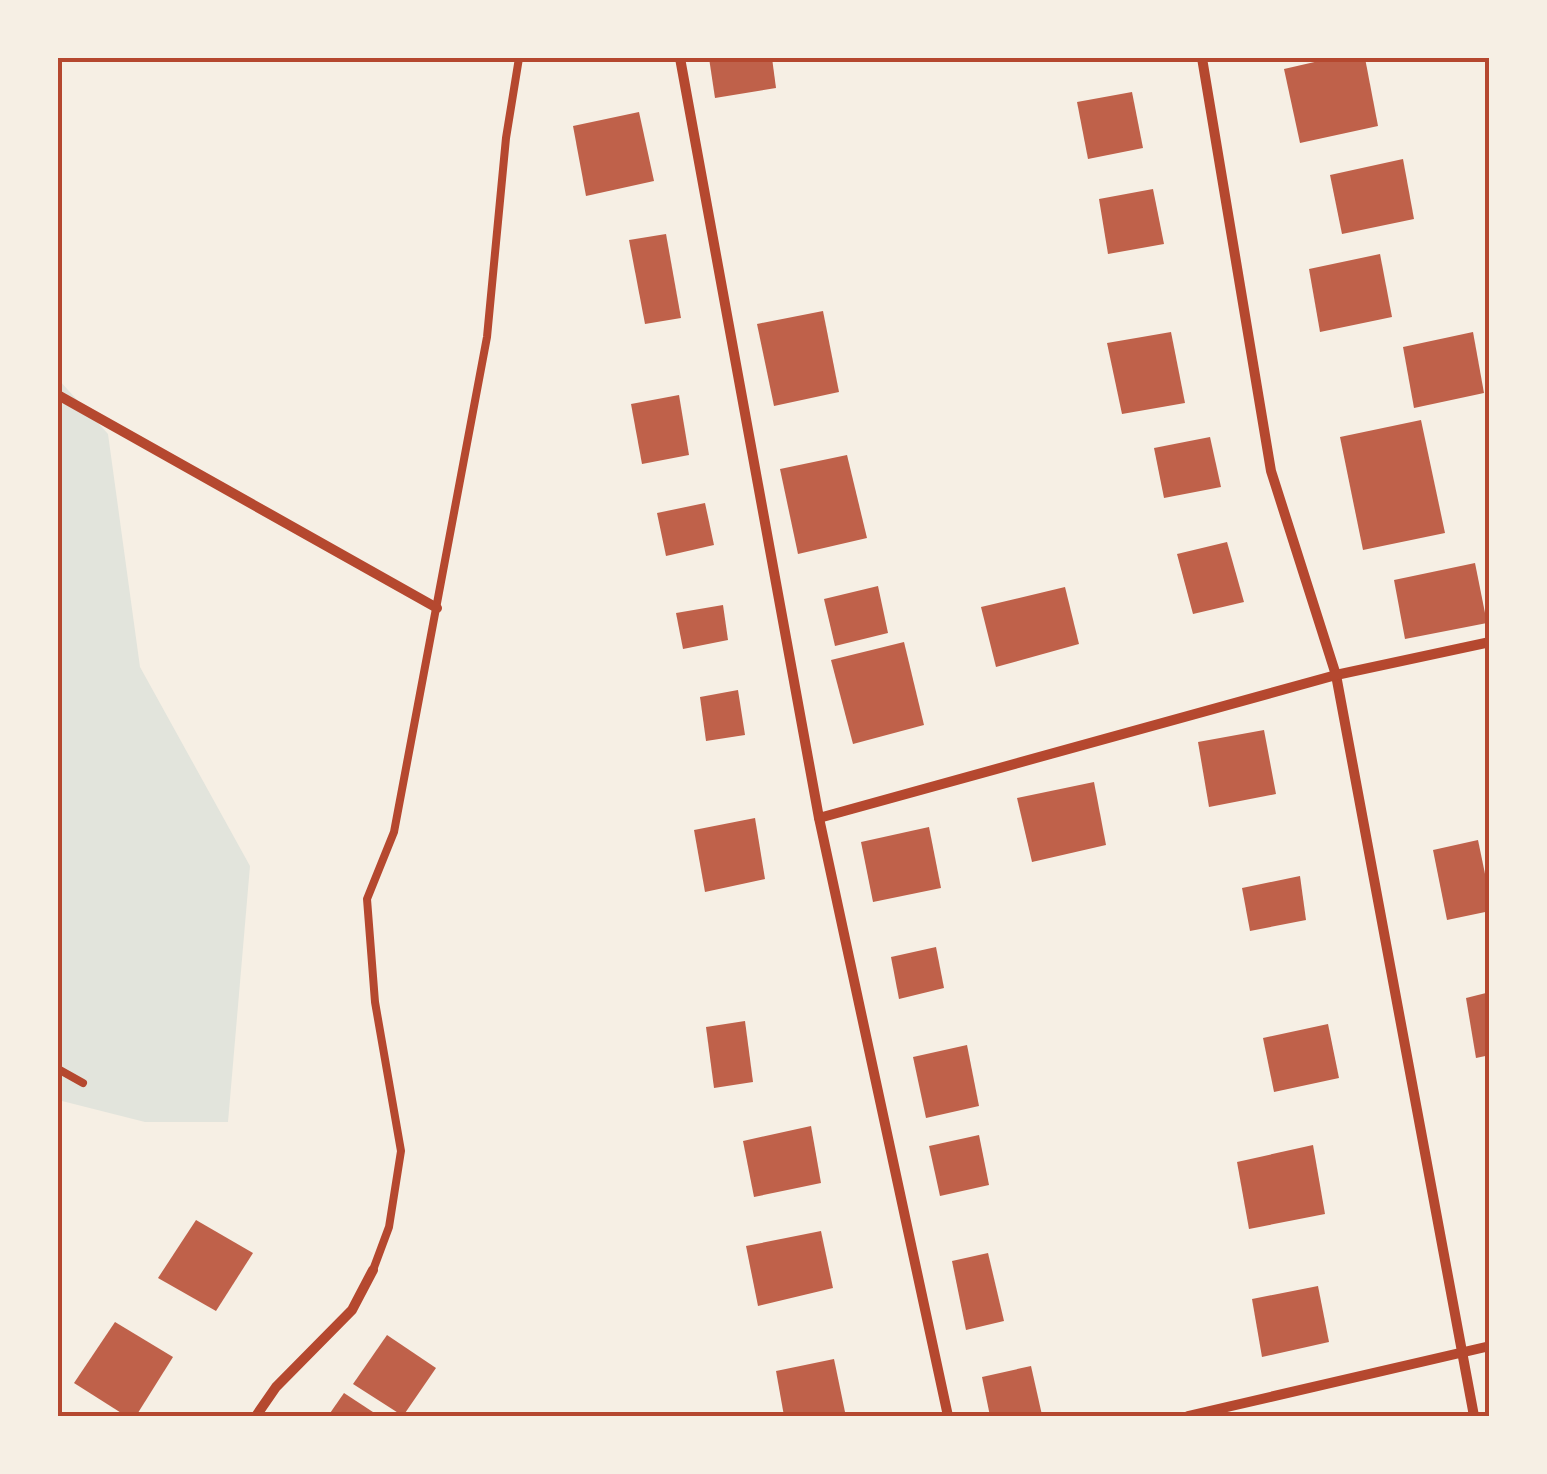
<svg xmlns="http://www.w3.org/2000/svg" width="1547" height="1474" font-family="Inter,sans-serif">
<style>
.green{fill:#e2e4dc}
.building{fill:#bf614a}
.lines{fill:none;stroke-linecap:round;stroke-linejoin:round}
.service{stroke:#b5482f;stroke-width:8}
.minor{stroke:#b5482f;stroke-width:10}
.neatline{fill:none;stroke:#b5482f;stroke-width:4}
</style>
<rect width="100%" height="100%" fill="#f6efe4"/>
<!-- green -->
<path class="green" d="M58,379l50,55 32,233 110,199 -22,256h-83l-87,-22z"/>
<!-- building -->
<g class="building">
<path d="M709,58h63l4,30 -61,10z"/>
<path d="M1332,58h33l13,68 -78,17 -16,-74z"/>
<path d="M1132,92l11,56 -55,11 -11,-57z"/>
<path d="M639,112l15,69 -68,15 -13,-70z"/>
<path d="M1403,159l11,60 -72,15 -12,-59z"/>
<path d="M1153,189l11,55 -56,10 -9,-55z"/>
<path d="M666,234l15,84 -36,6 -16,-84z"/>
<path d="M1380,254l12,63 -72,15 -11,-63z"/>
<path d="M823,311l16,81 -65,14 -17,-82z"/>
<path d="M1171,332l14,71 -63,11 -15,-71z"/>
<path d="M1473,332l11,61 -70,15 -11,-61z"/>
<path d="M679,395l10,60 -47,9 -11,-60z"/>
<path d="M1421,420l24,113 -82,17 -23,-113z"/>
<path d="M1210,437l11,50 -57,11 -10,-50z"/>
<path d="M847,455l20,83 -69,16 -18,-85z"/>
<path d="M705,503l9,42 -48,11 -9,-43z"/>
<path d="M1227,542l17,60 -51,12 -16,-60z"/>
<path d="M1475,563l12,60 -82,16 -11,-59z"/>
<path d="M878,586l10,47 -53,13 -11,-47z"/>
<path d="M1065,587l14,57 -83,23 -15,-60z"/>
<path d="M723,605l5,35 -45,9 -7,-36z"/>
<path d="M904,642l20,83 -71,19 -22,-84z"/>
<path d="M738,690l7,45 -39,6 -6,-44z"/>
<path d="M1264,730l12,64 -67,13 -11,-65z"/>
<path d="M1094,782l12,63 -74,17 -15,-64z"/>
<path d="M755,818l10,61 -60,13 -11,-62z"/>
<path d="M929,827l12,61 -68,14 -12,-60z"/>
<path d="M1478,840l12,58v13l-43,9 -14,-70z"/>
<path d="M1300,876l6,44 -56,11 -8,-43z"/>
<path d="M936,947l8,41 -45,11 -8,-42z"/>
<path d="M1490,992v63l-14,3 -10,-60z"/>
<path d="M745,1021l8,61 -39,6 -8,-61z"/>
<path d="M1328,1024l11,54 -65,14 -11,-54z"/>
<path d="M967,1045l12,61 -53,12 -13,-61z"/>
<path d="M811,1126l10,57 -67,14 -11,-56z"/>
<path d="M979,1135l10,50 -49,11 -11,-50z"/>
<path d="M1313,1145l12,69 -76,15 -12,-67z"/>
<path d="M196,1220l57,33 -37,58 -58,-33z"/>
<path d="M821,1231l12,57 -75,18 -12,-60z"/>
<path d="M988,1253l16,68 -38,9 -14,-69z"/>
<path d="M1318,1286l11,56 -67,15 -10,-58z"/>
<path d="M115,1322l58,35 -37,59h-10l-52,-33z"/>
<path d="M387,1335l49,33 -33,48 -50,-32z"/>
<path d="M834,1359l11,53 -20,4h-41l-8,-45z"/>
<path d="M1031,1366l11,49 -52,1 -8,-39z"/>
<path d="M344,1393l35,23h-51z"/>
</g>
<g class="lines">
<!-- service -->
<g class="service">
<path d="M58,1069l25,14"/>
<path d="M373,1270l16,-43 12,-76 -26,-149 -8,-103 27,-67 93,-495 19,-199 13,-80"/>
</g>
<!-- minor -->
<g class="minor">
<path d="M680,58l139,760 129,598"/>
<path d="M1202,58l69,413 65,204 138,741"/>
<path d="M58,395l379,213"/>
<path d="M819,818l517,-143 154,-33"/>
<path d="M256,1416l20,-29 76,-77 21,-40"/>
<path d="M1188,1416l302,-70"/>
</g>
</g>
<!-- border -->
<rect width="1547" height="1474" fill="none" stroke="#f6efe4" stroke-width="120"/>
<rect x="60" y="60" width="1427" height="1354" class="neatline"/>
</svg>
